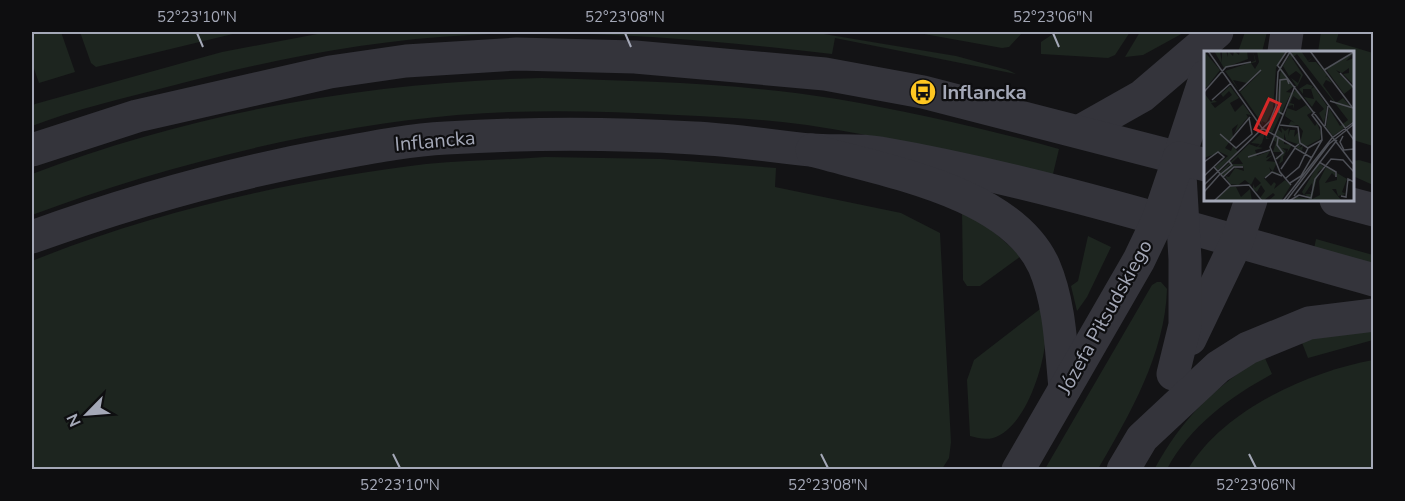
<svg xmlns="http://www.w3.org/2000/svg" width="1405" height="501" font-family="'Nunito Sans',sans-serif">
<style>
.green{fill:#1d251f}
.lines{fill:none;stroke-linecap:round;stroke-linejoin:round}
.minor{stroke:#34343b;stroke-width:33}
.tertiary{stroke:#34343b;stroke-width:33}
.ticks{fill:none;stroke:#a4a8b7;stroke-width:2}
.labels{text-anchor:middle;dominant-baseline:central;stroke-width:4.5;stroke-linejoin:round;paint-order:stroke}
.poi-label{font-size:20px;font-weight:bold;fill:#a4a8b7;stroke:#0e0e10;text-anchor:start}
.street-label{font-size:20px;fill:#a4a8b7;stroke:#0e0e10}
.inset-road{fill:none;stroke:#4d4f56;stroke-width:1.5}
.view{fill:#d62828;fill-opacity:0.15;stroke:#d62828;stroke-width:3}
.inset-edge{fill:none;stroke:#a4a8b7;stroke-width:3}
.neatline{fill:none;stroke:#a4a8b7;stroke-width:2}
.ticks-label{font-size:15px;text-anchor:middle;fill:#a4a8b7}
</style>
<rect width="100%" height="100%" fill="#131315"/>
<!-- green -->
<g class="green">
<path d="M32,32h29l14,40 -36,11 -7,-20z"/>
<path d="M80,32h161l-145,35 -5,-4z"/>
<path d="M328,32h484l144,24 52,14 8,4 -181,-36 -3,16c-120,-14 -241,-25 -362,-19 -101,5 -201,25 -299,51 -47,12 -95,23 -139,40v-20l3,-2 187,-52z"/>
<path d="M913,32h110l-14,15 -7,1z"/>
<path d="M1056,32h74l-15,23 -7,3 -67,-4v-12z"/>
<path d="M1140,32h45l-42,23 -18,2z"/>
<path d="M1245,32h22l-5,20h-24z"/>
<path d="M1321,32h18l-3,10 37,11v93l-20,-6 -1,-88h-34z"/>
<path d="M542,78c98,3 198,5 295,21 75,13 149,30 222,50l-7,29c-82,-20 -162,-41 -245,-53 -43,-6 -87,-8 -130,-10 -74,-4 -146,-6 -220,0 -139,12 -295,51 -425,100v-41c162,-62 337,-92 510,-96z"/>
<path d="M545,157l116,2 115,9 -1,19 126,26 39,20 11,209 -2,16 -7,11h-910v-208c124,-50 261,-81 394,-97 39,-4 79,-4 119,-7z"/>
<path d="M1359,160l14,4v21l-20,-9v-15z"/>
<path d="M962,209l17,10 42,37 -41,30h-13l-4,-6z"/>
<path d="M1088,236l23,11 -24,50 -10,14 -6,-25 7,-5z"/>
<path d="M1316,239l57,16v12l-59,-18z"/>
<path d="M1157,282h4l6,7c-2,65 -37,125 -69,180h-53l107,-184z"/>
<path d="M1044,306c0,12 2,26 1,38 -3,28 -21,85 -52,94 -8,2 -15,0 -23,-2l-3,-56 7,-20z"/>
<path d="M1373,328v12l-65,18 -7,-18z"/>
<path d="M1264,356l8,18c-42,23 -82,52 -105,95l-13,1c28,-52 61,-83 110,-114z"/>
<path d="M1373,360v109h-185c35,-59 120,-97 185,-109z"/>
</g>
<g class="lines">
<!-- minor -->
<g class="minor">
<path d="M1284,52l3,-20"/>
<path d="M1080,131l62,-35 75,-64"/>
<path d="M32,150l105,-34 193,-44 76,-11 111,-7 118,3 190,17 98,18 256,66"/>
<path d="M32,237c97,-35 196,-63 298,-82 38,-7 78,-15 116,-17 83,-5 166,-5 248,0 39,2 78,8 117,12 23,2 46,-1 69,3 167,29 330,82 494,127"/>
<path d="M1190,339l47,-98 14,-41"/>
<path d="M1173,374l12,-49v-66l-6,-101 27,-82"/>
</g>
<!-- tertiary -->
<g class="tertiary">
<path d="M812,150c72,21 198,41 232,116 16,37 17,82 21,122"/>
<path d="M1336,200l38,10"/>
<path d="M1018,470l121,-210 19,-40 21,-62 27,7"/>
<path d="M1123,470l19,-32 76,-71 30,-19 61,-25 65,-8"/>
</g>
</g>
<!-- ticks -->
<path class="ticks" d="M197,33l6,14M625,33l6,14M1053,33l6,14M393,454l7,14M821,454l7,14M1249,454l7,14"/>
<!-- icons -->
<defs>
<symbol id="bus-disc" viewBox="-11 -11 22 22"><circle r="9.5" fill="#ffc721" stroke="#0e0e10"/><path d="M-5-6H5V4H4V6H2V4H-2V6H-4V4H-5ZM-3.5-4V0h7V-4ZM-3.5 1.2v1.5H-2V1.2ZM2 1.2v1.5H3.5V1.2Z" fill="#111"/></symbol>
</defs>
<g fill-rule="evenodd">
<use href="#bus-disc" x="908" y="77" width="30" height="30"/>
</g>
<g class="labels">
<!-- poi labels -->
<g class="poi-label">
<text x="942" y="92">Inflancka</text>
</g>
<!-- street labels -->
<g class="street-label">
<text transform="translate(435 141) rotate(-5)">Inflancka</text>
<text transform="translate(1105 317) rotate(-61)">Józefa Piłsudskiego</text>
</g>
</g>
<!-- overview -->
<g transform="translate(1204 51)">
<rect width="150" height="150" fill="#131315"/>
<path d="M0,0l16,19 -13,17h-2zM10,0h6l2,12v-12h4l2,6v-6l5,5 1,-5 5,4 1,-4h7l1,8 -24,9zM49,0l3,11 -5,1 4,6 4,-7 -2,-11h29l-10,17 -3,41 -7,14 -4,-2 1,4 -23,-33 22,-21 -15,12 -14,-3 6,10 -14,-19 30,-10zM88,0h9l7,10 5,-4 -5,5h8l11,13 -2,3 2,-2 5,7 -6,-3 -3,5 13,18 7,-5 11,13v10l-21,15 -7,-9 3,-19 11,18 8,-6 -51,-66 -5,4 11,17 -6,12 -6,-9 7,5 3,-8 -5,-4 -7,5 -6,-10zM150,2l-8,8 8,-3v27l-11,-11 6,-1v-5l-7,5 -6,-3 17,17 -9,7 -18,-25zM77,17l13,18 -8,6 7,1 3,-4 6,9 -3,2 -6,-4 -3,7 4,1v5l-1,-4 -5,1 4,-13 -3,4 -17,36 -5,-5 9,-19zM103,33l6,2 -2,3 3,-2 13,19 -3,17 -5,-10 5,-4 -8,-9 -4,7 -8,-10 10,2 -3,-10h-8v5l-4,-5zM26,35l9,12 -9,5 5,9 8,-8 8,11 -5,-1 2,3 -14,17 4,-10 -6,5 1,8 -8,11 6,3 2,-5 5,6 -20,18 -3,-3 13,-11 -8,-4 -16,6v-65l7,9 3,-2 3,2 -6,1 4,5 17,-13 -3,-4 -6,6 -2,-3zM102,54l6,7 -5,3 8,11 2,-3 4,10 -1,6 -13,7 -7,-3 3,-12 -5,-6 -10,1 3,-5 4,2 -10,-7 2,-8 9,3zM77,76l4,4 4,-3 -1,8 2,-6h5l-1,7 4,-5 3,13 -2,3 4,-2 -1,5 -6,-4 4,-2 -14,-5 -2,-7v11l8,1 -5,8 1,-4 -6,-1 4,3 -2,4 3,-1 -4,2v5l-4,3 2,-7 -4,3 -1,-5 3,3 3,-6h-9l3,-10 -4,-3 6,-10 4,4zM60,80l4,3 -1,4 3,1h-4l-1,-6 -3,10 -4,4 5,1 -8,2 2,6 13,-5 -4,7 7,-3 -7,6 11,1 -4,9 9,4 -8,-2 -5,-6 2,5 -7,6 7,8 3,-4 2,2 -2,5 11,-9 6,5 -10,16h-13l7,-6 -2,-2 -10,8 -3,-3 5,-7 -4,-6 -4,7 -4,-3v-5l2,4 6,-5 -6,-6 -4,8 -6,-5 -7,5 -8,-1 -5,-8 4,1 6,-9 9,3 -1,-5h-9l-11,10 -2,-2 11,-10h11l-5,-7 -17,16h-2l30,-29 8,3 3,-3 -9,-1zM115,112l5,4 -6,5 -6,27 8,-4 -1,-14 7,-14 9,5v4l-3,-3 -7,10 12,-3v-7l10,6 -5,13 4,2 -8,2 -2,-7h-4l10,12h-50l5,-4 12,2 -4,-5h7l-5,-4 5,3v-10l-8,12 -2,-3zM25,136h7l5,10 9,-8 2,12h-37z" fill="#1d251f"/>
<path class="inset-road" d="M4,0l54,77 33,19 4,-3M85,0l65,89M106,0l42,56M73,15l10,-15M74,15l75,98M120,19l30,-18M136,22l14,15M35,40l22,-21M0,41l22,-25 25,-5M8,49l19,-17M126,50l23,7M80,64l-5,-3 1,-32 7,-1 2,5M76,74l18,2 2,16 8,5 -9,19 -13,11M121,75l3,-20M16,83l16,14 16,-14 -3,-16M139,85l-3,6 4,8 10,-1M26,90l20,-24M104,97l14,-8 -1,-13 -9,-12 3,-3M44,106l22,-7M72,108l7,-6 -6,-8 1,-7M0,111l14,-10 6,5 -20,19M115,111l17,10v5M10,116l17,19 18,-1 13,16M77,118l14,-21 17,10M17,123l11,-9 -3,-4M19,126l11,-10h9M61,127l7,-6 10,4M86,132l11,-7 21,-36M0,134l66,-64 6,-15 2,-34 12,-20M87,134l-11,-13 -10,-25 25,-61M0,141l16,-18M90,145l43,-56M137,145l5,1 2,-18 6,3M10,150l16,-15M79,150l49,-63 22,-16M82,150l43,-57 25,-20M85,150l10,-6 12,3 4,-19 16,-20 12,1 11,12"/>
<path class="view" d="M65,48l11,5 -14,30 -11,-5z"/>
<rect width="150" height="150" class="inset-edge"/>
</g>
<!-- border -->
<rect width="1405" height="501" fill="none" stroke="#0e0e10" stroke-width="66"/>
<!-- north arrow -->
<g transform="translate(87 414) rotate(245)" stroke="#0e0e10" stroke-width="4.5" paint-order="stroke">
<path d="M0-4.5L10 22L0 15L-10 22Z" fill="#a4a8b7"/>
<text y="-9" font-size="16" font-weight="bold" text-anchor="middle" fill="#a4a8b7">N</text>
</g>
<rect x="33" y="33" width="1339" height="435" class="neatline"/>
<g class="ticks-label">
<text x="197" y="22">52°23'10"N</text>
<text x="625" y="22">52°23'08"N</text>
<text x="1053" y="22">52°23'06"N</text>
<text x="400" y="490">52°23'10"N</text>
<text x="828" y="490">52°23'08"N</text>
<text x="1256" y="490">52°23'06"N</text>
</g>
</svg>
